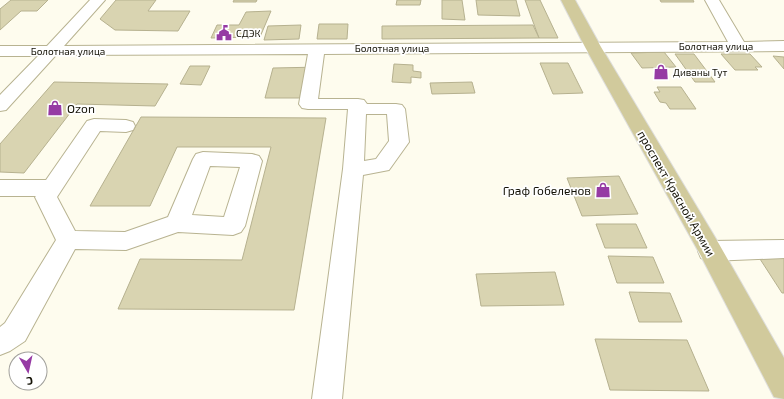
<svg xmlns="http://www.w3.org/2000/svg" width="784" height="399" font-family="'Exo 2',sans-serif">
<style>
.building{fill:#d9d4b1;stroke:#b6b18f}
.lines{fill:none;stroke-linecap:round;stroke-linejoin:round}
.minor-casing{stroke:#b8b391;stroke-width:2}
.major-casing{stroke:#dededc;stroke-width:2}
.minor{fill:#fff;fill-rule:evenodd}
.major{fill:#d1ca9c;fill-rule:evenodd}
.labels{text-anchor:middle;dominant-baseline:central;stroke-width:3.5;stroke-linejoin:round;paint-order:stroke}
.far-poi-label{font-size:10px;fill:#141206;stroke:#fff;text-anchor:start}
.far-street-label{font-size:10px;fill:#141206;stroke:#fff}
.poi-label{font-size:12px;fill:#141206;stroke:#fff;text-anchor:start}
.street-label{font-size:12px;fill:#141206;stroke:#fff}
</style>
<rect width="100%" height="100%" fill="#fefcee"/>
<!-- building -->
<g class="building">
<path d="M11,0h37l-11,11h-16l-21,19v-21z"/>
<path d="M116,0h40l-8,11h42l-12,20 -63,-1 -15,-11z"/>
<path d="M234,0h23l-1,2h-23z"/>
<path d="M397,0h24l-1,5h-24z"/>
<path d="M442,0h20l3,20 -23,-1z"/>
<path d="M476,0h40l4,16 -42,-1z"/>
<path d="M525,0h15l18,38h-19z"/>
<path d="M660,0h33l1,2h-33z"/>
<path d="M271,11l-11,26 -49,1 6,-13h22l7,-13z"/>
<path d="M319,24h29l-1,15h-30z"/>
<path d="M301,25l-2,14 -35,1 4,-14z"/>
<path d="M533,25l6,13 -157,1v-13z"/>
<path d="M664,52l12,15 -34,1 -11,-15z"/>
<path d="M675,54h19l21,28h-20z"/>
<path d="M721,54h29l12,13h-7l3,3h-23z"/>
<path d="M773,56l11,1v12z"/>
<path d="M540,63h28l15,30 -30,1z"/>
<path d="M394,64l19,1v6l8,1v6l-10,-1v6l-19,-1z"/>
<path d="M190,66h20l-9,19 -21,-1z"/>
<path d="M321,67l-3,22 -17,1 -1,8h-35l8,-30z"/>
<path d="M54,82l114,2 -13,22 -78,-2 -53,69 -24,-1v-28z"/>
<path d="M472,82l3,11 -43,1 -2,-11z"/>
<path d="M657,87h24l15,22h-26l-4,-6 -6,-1 -6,-10h6z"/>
<path d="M141,117l185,1 -32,192 -176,-1 22,-50 102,1 29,-113h-94l-27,59h-60z"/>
<path d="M619,176l19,38 -56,2 -15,-38z"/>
<path d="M596,224h40l11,24h-42z"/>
<path d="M608,256l45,1 11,26h-47z"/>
<path d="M784,258v35h-2l-22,-34z"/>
<path d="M555,272l9,33 -83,1 -5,-32z"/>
<path d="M629,292l41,1 12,29h-43z"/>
<path d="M595,339l92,1 22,51 -99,-1z"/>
</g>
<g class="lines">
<defs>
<g id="minor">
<path d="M90,0h15l-41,46 664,-4 -23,-42h14l25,42 40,-1v10l-460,3 -6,45h40l6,1 3,4h29l6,1 3,4 4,33 -20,28 -26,5 -21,224h-30l31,-230 5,-60h-40l-6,-1 -3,-4 9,-50 -252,1 -50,55 -6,1v-16l38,-39h-38v-10h47zM366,114h21l2,27 -13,18 -12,2z"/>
<path d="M94,119l32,1 7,2 2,4 -2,4 -7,2 -26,-1 -43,66 18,34 50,1 43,-15 25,-58 3,-5 7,-2 49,2 7,2 3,5 -17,65 -4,6 -8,3 -55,-3 -52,18 -51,-1 -50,92 -15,10 -10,4v-28l5,-4 51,-83 -21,-43 1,-1h-36v-16h46l41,-59zM210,166l30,1 -16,50 -32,-2z"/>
<path d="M784,240v18l-74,3 -9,-3 -3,-7 3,-7 9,-3z"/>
</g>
<path id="major" d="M561,0h14l26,47 118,197 65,114v41l-10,-2 -73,-141 -116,-209z"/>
</defs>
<!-- minor casing -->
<use href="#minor" class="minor-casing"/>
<!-- major casing -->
<use href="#major" class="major-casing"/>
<!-- minor -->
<use href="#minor" class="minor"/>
<!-- major -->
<use href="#major" class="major"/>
</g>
<!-- icons -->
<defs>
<symbol id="civic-bare" viewBox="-9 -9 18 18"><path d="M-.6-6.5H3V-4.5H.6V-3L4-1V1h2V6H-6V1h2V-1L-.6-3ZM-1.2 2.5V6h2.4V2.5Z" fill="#963aa4" stroke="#fff" stroke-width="2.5" paint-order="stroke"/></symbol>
<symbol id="shop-bare" viewBox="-9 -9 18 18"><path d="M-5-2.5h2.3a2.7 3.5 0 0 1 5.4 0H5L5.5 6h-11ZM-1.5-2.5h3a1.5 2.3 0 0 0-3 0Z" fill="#963aa4" stroke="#fff" stroke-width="2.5" paint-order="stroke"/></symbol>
</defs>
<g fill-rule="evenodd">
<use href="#civic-bare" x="213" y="22" width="22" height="22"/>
<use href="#shop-bare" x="650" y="61" width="22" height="22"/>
<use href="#shop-bare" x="44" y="97" width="22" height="22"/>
<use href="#shop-bare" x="592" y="179" width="22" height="22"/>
</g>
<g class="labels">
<!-- far-poi labels -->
<g class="far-poi-label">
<text x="236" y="33">СДЭК</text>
<text x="673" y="72">Диваны Тут</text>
</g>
<!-- far-street labels -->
<g class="far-street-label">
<text x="716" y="46">Болотная улица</text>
<text x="392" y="48">Болотная улица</text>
<text x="68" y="51">Болотная улица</text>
</g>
<!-- poi labels -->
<g class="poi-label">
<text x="67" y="108">Ozon</text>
<text x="591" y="190" text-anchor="end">Граф Гобеленов</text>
</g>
<!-- street labels -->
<g class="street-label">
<text transform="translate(677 193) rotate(60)">проспект Красной Армии</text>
</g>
</g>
<!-- north arrow -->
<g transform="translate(28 371) rotate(171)"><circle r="19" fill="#ffffff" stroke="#a1a09b"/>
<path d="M0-3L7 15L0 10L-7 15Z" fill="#963aa4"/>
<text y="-6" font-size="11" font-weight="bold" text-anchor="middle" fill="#141206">С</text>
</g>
</svg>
